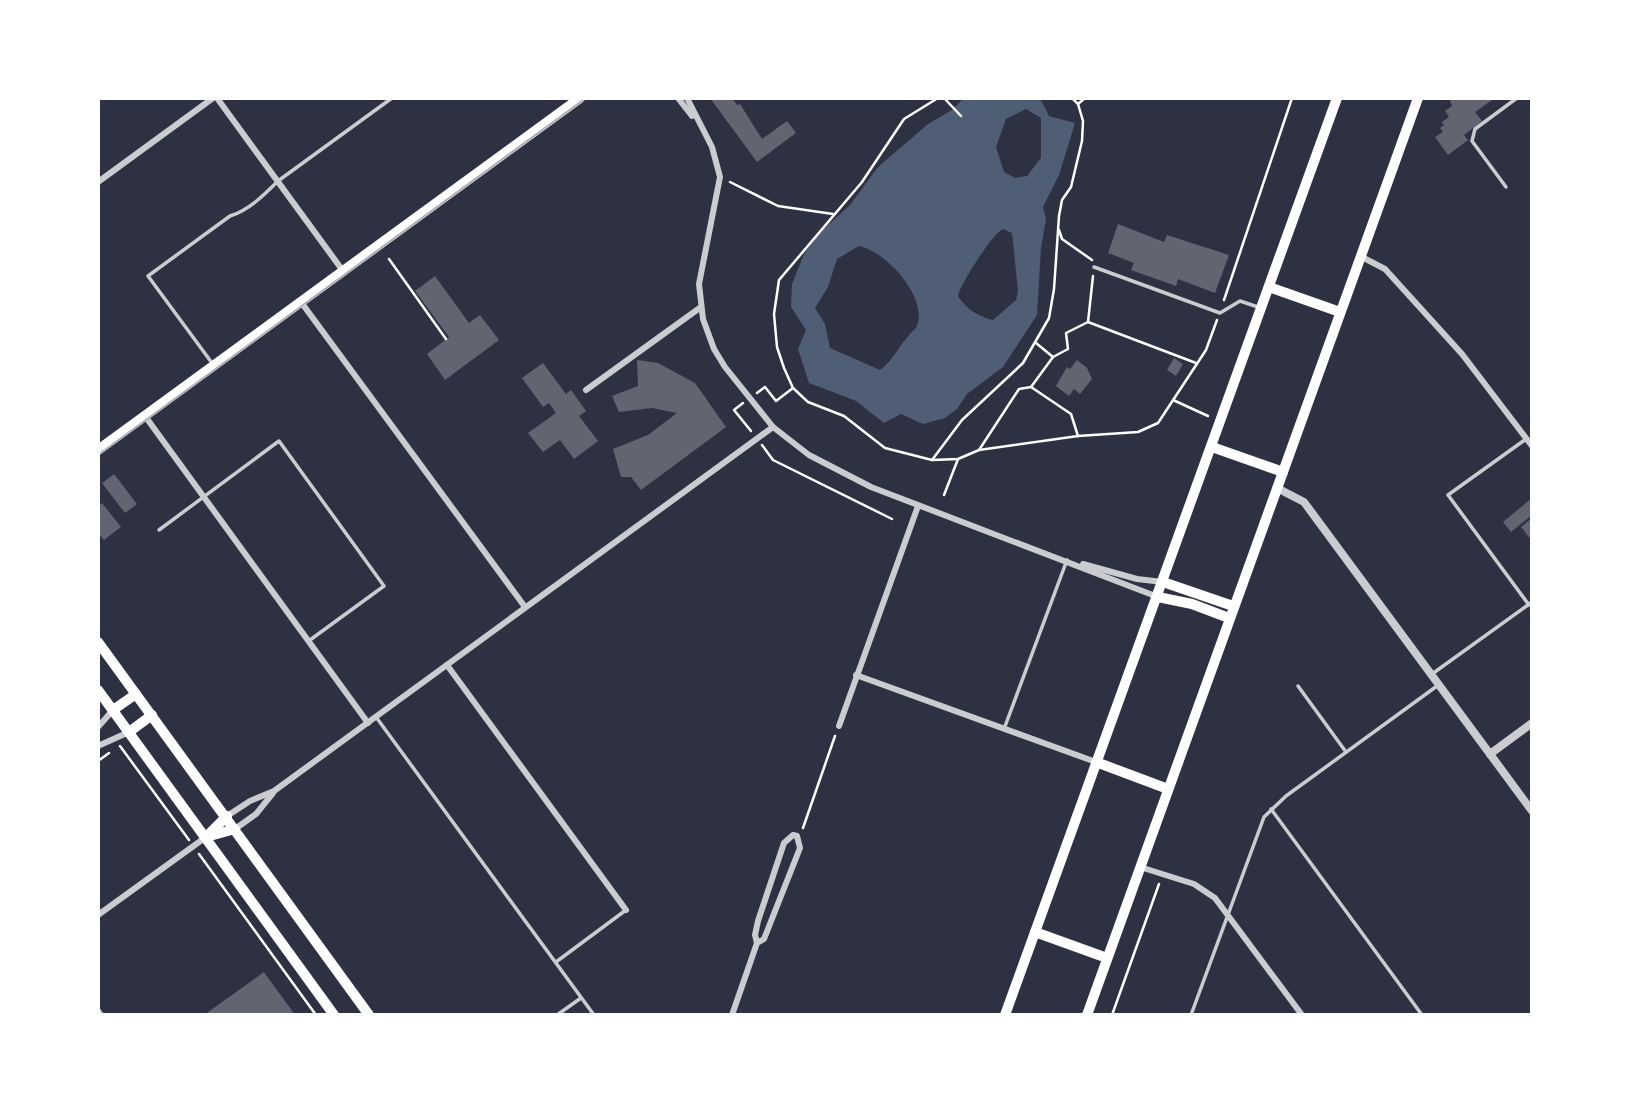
<svg xmlns="http://www.w3.org/2000/svg" width="1630" height="1113" font-family="Karla,sans-serif">
<style>
.water{fill:#4f5d75;fill-rule:evenodd}
.building{fill:#626471}
.lines{fill:none;stroke-linecap:round;stroke-linejoin:round}
.path{stroke:#fff;stroke-width:2.5}
.service{stroke:#caccd0;stroke-width:3.5}
.minor{stroke:#caccd0;stroke-width:6}
.tertiary{stroke:#caccd0;stroke-width:8}
.secondary{stroke:#fff;stroke-width:10}
.primary{stroke:#fff;stroke-width:10}
.tram{stroke:#abadb3;stroke-width:2}
</style>
<rect width="100%" height="100%" fill="#2d3142"/>
<!-- water -->
<path class="water" d="M964,98h76l9,18 26,7 -16,52 -16,32 3,12 -5,29 -4,67 -34,52 -36,27 -10,15 -12,9 -22,6 -22,-10 -17,9 -28,-22 -47,-18 -11,-34 8,-19 -15,-23 1,-23 12,-30 14,-20 32,-29 28,-38 50,-43 24,-14zM1026,109l15,9v40l-14,18 -12,2 -11,-6 -8,-25 10,-28zM1003,229l9,4 6,58 -2,9 -23,20c-15,-4 -26,-10 -35,-24 2,-11 34,-62 45,-67zM859,246c27,5 71,53 57,82 -15,13 -21,31 -36,42l-50,-22 -5,-24 -10,-16 13,-21 9,-28z"/>
<!-- building -->
<g class="building">
<path d="M710,98h22l5,7 3,-1 22,35 25,-18 9,12 -39,29z"/>
<path d="M1449,98h46l-20,14 7,9 -18,14 4,5 -20,15 -13,-18 8,-5 -3,-4 4,-3 -2,-3 7,-5 -4,-6 7,-5z"/>
<path d="M1118,224l46,18 3,-7 62,20 -14,38 -37,-14 -2,7 -45,-16 3,-7 -26,-10z"/>
<path d="M435,276l34,47 11,-8 19,25 -54,40 -18,-26 22,-17 -34,-46z"/>
<path d="M1174,358l9,6 -7,12 -9,-6z"/>
<path d="M637,360l21,3 37,20 31,44 -85,63 -10,-13h-10l-8,-28 35,-14 29,-22 -25,-5 -33,4 -7,-16 26,-10z"/>
<path d="M1077,360l10,8 5,11 -12,15 -6,-5 -5,7 -13,-10 11,-19 3,2z"/>
<path d="M543,363l23,31 5,-4 15,21 -7,5 19,25 -24,18 -14,-19 -17,12 -15,-19 28,-20 -7,-10 -6,4 -21,-29z"/>
<path d="M114,474l23,30 -12,9 -23,-30z"/>
<path d="M1532,498v17l-21,17 -8,-10z"/>
<path d="M102,503l19,24 -17,13 -6,-7v-27z"/>
<path d="M1532,518v23l-11,-14z"/>
<path d="M264,972l31,43h-91z"/>
</g>
<g class="lines">
<!-- path -->
<g class="path">
<path d="M938,98l-34,21 -42,63 -83,98 -5,34 3,33 7,21 9,20 15,14 36,14 41,32 47,12 30,-40 61,-57 26,-45 5,-29 5,-73 3,-16 9,-13 11,-46 1,-20 -5,-17 -6,-6"/>
<path d="M944,98l17,18"/>
<path d="M1078,104l7,-6"/>
<path d="M730,182l48,24 55,8"/>
<path d="M1059,230l3,9 30,21"/>
<path d="M389,259l57,80"/>
<path d="M1224,300l68,-202"/>
<path d="M1088,322l5,-46"/>
<path d="M1036,343l17,14 15,-8 -2,-16 22,-11 108,41"/>
<path d="M1053,357l-22,30 40,27 7,22"/>
<path d="M757,393l8,-6 11,14 17,-13"/>
<path d="M1173,400l35,16"/>
<path d="M743,403l-9,7 17,21"/>
<path d="M762,445l11,15 119,59"/>
<path d="M979,450l40,-61 12,-2"/>
<path d="M932,460l26,-1 21,-9 99,-14 60,-4 20,-9 48,-73 11,-30"/>
<path d="M944,495l14,-36"/>
<path d="M120,746l69,94"/>
<path d="M98,761l11,-8"/>
<path d="M803,828l32,-92"/>
<path d="M199,854l117,161"/>
<path d="M1112,1015l47,-131"/>
</g>
<!-- service -->
<g class="service">
<path d="M1506,187l-34,-46 3,-12 42,-31"/>
<path d="M1094,267l126,46 20,-12 18,6"/>
<path d="M212,363l-64,-87 82,-60c19,-6 34,-21 48,-35l114,-83"/>
<path d="M1526,439l-78,56 81,110"/>
<path d="M159,530l120,-89 105,145 -74,54"/>
<path d="M1432,674l100,-72"/>
<path d="M1298,686l48,66"/>
<path d="M376,717l218,298"/>
<path d="M1004,729l63,-169"/>
<path d="M1271,809l151,206"/>
<path d="M556,962l70,-52"/>
<path d="M557,1015l24,-17"/>
<path d="M1191,1015l73,-198 22,-21 151,-110"/>
</g>
<!-- minor -->
<g class="minor">
<path d="M217,98l126,173"/>
<path d="M678,98l14,18"/>
<path d="M687,98l25,49 8,30 -21,107 4,35 11,30 11,18 48,60 36,28 62,32 287,110"/>
<path d="M98,182l115,-84"/>
<path d="M1360,256l25,13 77,85 70,92"/>
<path d="M301,302l224,305"/>
<path d="M586,390l115,-83"/>
<path d="M145,416l223,307"/>
<path d="M1083,564l54,15 26,3"/>
<path d="M447,665l179,245"/>
<path d="M856,675l240,87"/>
<path d="M839,726l79,-220"/>
<path d="M98,727l15,-17"/>
<path d="M98,746l31,-14"/>
<path d="M227,816l23,-15 24,-10 499,-364"/>
<path d="M235,829l21,-15 17,-21"/>
<path d="M1140,867l54,17 21,14 87,117"/>
<path d="M98,915l108,-78"/>
<path d="M98,1011l3,4"/>
<path d="M732,1015l25,-72 7,-4 36,-91 -3,-12 -4,-1 -9,8 -26,78 -3,14 2,8"/>
</g>
<!-- tertiary -->
<g class="tertiary">
<path d="M1277,488l27,14 228,309"/>
<path d="M1490,754l42,-31"/>
</g>
<!-- secondary -->
<g class="secondary">
<path d="M98,642l271,373"/>
<path d="M98,690l236,325"/>
<path d="M113,710l23,-16"/>
<path d="M129,732l23,-17"/>
<path d="M206,837l29,-8"/>
<path d="M206,837l21,-21"/>
</g>
<!-- primary -->
<g class="primary">
<path d="M1269,287l71,25"/>
<path d="M1212,447l71,25"/>
<path d="M98,450l482,-352"/>
<path d="M1163,582l70,24"/>
<path d="M1158,597l34,7 37,14"/>
<path d="M1096,762l72,27"/>
<path d="M1035,932l72,26"/>
<path d="M1005,1015l332,-917"/>
<path d="M1087,1015l331,-917"/>
</g>
<!-- tram -->
<path class="tram" d="M98,455l488,-357"/>
</g>
<!-- border -->
<rect width="1630" height="1113" fill="none" stroke="#ffffff" stroke-width="200"/>
</svg>
